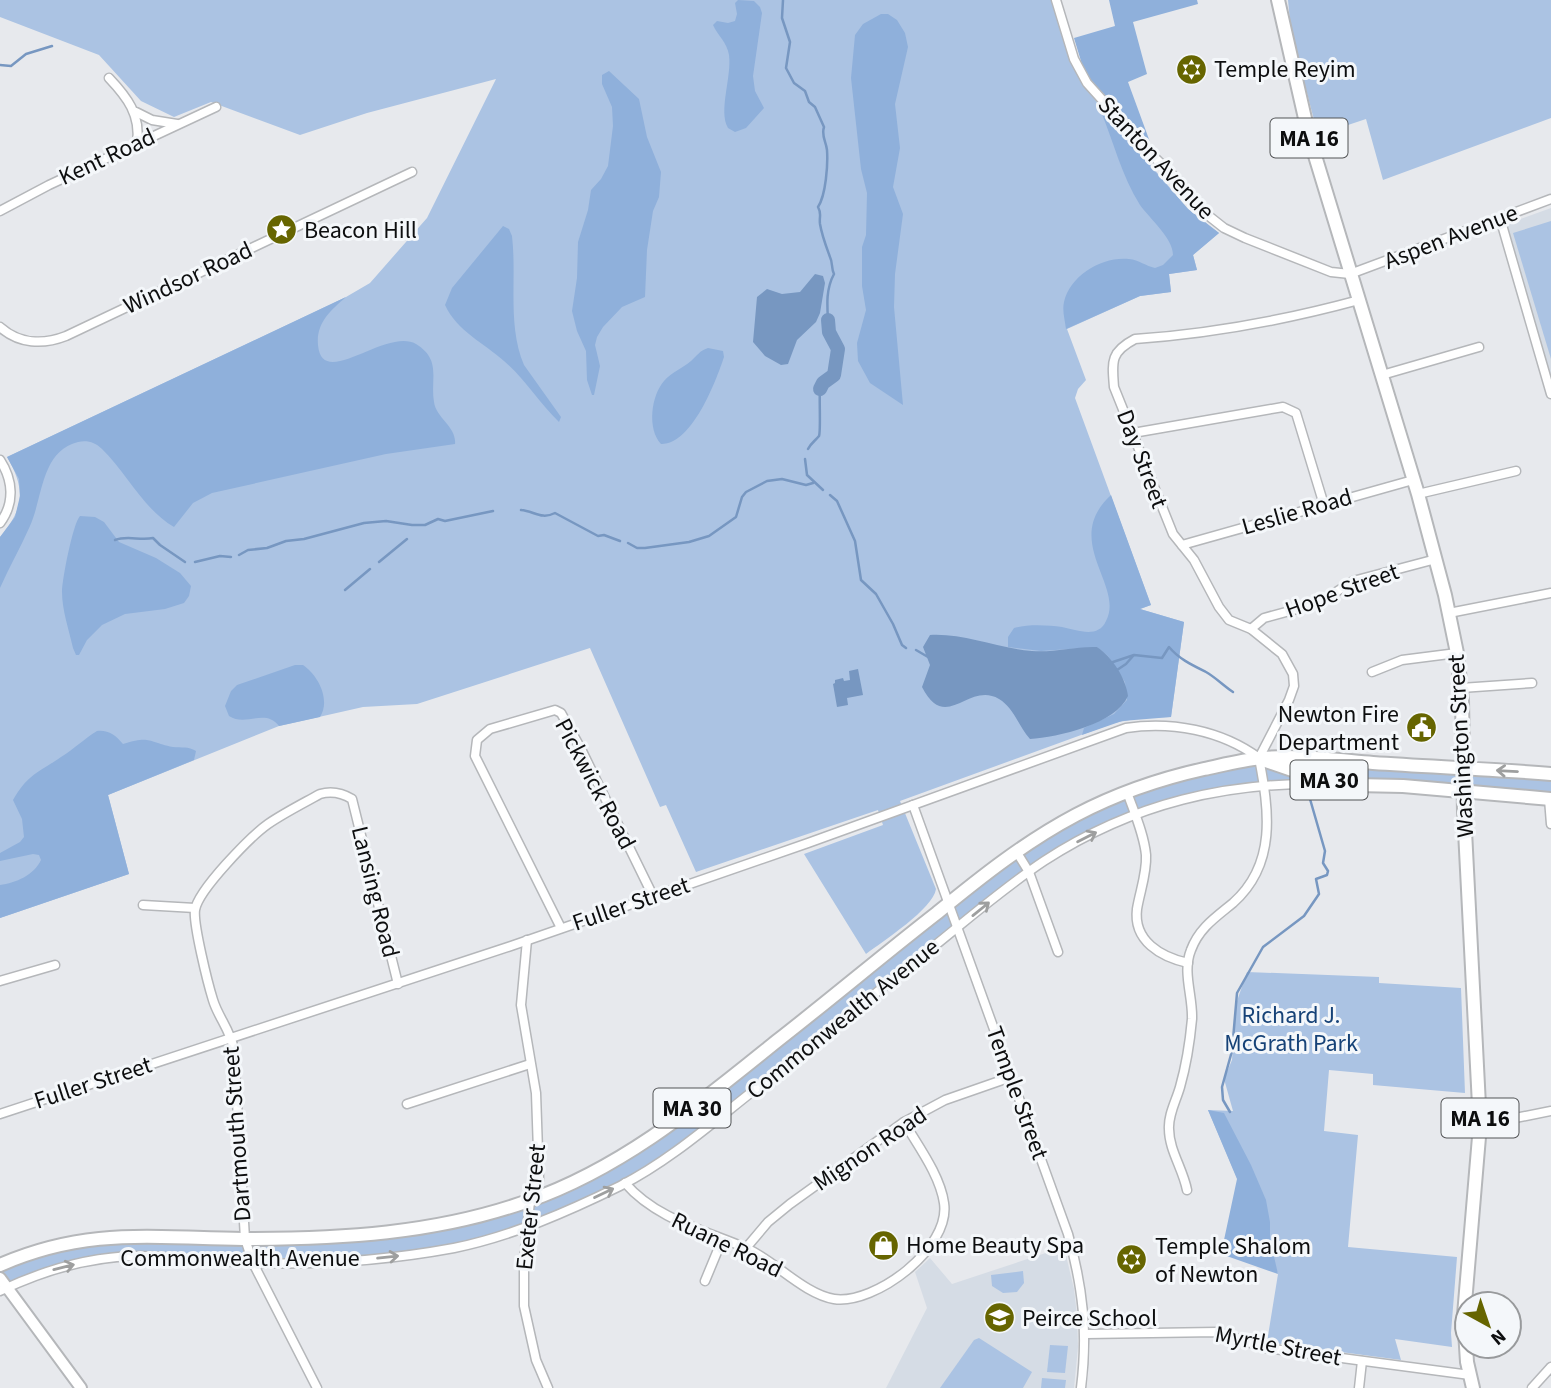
<svg xmlns="http://www.w3.org/2000/svg" width="1551" height="1388" font-family="'Source Sans 3',sans-serif">
<style>
.built{fill:#d5dce5}
.green{fill:#abc3e3}
.forest{fill:#8fb0db}
.water{fill:#7797c1}
.lines{fill:none;stroke-linecap:round;stroke-linejoin:round}
.stream{stroke:#7797c1;stroke-width:2.5}
.river{stroke:#7797c1;stroke-width:14}
.street-casing{stroke:#b5b7ba;stroke-width:11}
.secondary-casing{stroke:#b5b7ba;stroke-width:14}
.primary-casing{stroke:#b5b7ba;stroke-width:16}
.street{stroke:#fff;stroke-width:8}
.secondary{stroke:#fff;stroke-width:10}
.primary{stroke:#fff;stroke-width:12}
.oneway{stroke:#9e9f9f}
.labels{text-anchor:middle;dominant-baseline:central;stroke-width:6;stroke-linejoin:round;paint-order:stroke}
.shield{fill:#f4f7fa;stroke:#525456;stroke-width:2}
.shield-label{font-size:23px;font-weight:bold;fill:#0d0e0f}
.poi-label{font-size:24px;fill:#0d0e0f;stroke:#f4f7fa;text-anchor:start}
.street-label{font-size:24px;fill:#0d0e0f;stroke:#f4f7fa}
.park-label{font-size:24px;fill:#164277;stroke:#f4f7fa}
</style>
<rect width="100%" height="100%" fill="#e7e9ed"/>
<!-- built -->
<g class="built">
<path d="M1551,208v175l-44,-159z"/>
<path d="M1064,1247l10,42 3,26 1,32 -4,41h-188l41,-80 -12,-36 15,-14 22,26z"/>
</g>
<!-- green -->
<g class="green">
<path d="M0,0h1052l19,61 15,28 102,120 31,24 -26,22 4,15 -28,4 2,18 -31,4 -73,33 19,51 -8,9 -3,9 76,207 -11,4 44,13 -13,95 -31,1 -26,5 -214,78 36,88c-3,20 -53,52 -70,65l-62,-100 79,-29 -5,-15 -182,62 -30,-67 -6,2 -70,-159 -173,56 -54,3 -84,19 -171,69 21,79 -129,44v-381c24,-28 26,-48 7,-80l339,-160 24,-14 57,-65 69,-139 -129,34 -67,22 -89,-33 -37,15 -33,-16 -42,-46 -99,-38z"/>
<path d="M1288,0h263v118l-168,62 -17,-61 -48,16 -27,-103z"/>
<path d="M1551,221v138l-38,-126z"/>
<path d="M1259,758l292,16v25l-196,-14 -113,2 -108,28 -90,46 -360,284 -101,59 -127,43 -155,15 -168,-6 -69,10 -64,25v-26l91,-27 229,-1 181,-27 124,-56 370,-287 109,-65z"/>
<path d="M1247,972l132,5v6l82,5 4,105 -92,-8v-11l-44,-4 -5,61 34,4 -10,112 109,10 -6,76 1,14 -57,-8 6,21 -134,-18 11,-68 -70,-164 25,1 -9,-32 8,-19 4,-56z"/>
<path d="M1023,1271l1,12 -7,9 -14,1 -11,-7 -1,-11z"/>
<path d="M979,1338l53,34 -9,16h-83l34,-48z"/>
<path d="M1050,1345l18,1 -3,27 -18,-1z"/>
<path d="M1042,1378l24,2 -1,8h-24z"/>
</g>
<!-- forest -->
<g class="forest">
<path d="M738,0l16,1 6,6 2,6 -9,63 2,15 9,17 -18,20 -11,4 -7,-4c-10,-17 4,-51 1,-73 -2,-13 -11,-19 -16,-30l4,-4 11,2 7,-2 2,-7 -2,-11z"/>
<path d="M1109,0h88l1,4 -65,18 14,52 -19,8 22,60 -56,-58 -10,-13 -10,-33 41,-12z"/>
<path d="M881,14h7l9,6 8,13 3,14 -13,57 5,44 -7,39 10,27 -8,60 -1,33 9,98 -33,-22 -12,-22 -1,-18 9,-33 -4,-24v-39l4,-12 1,-42 -6,-24 -10,-91 4,-43 8,-11z"/>
<path d="M609,71l30,28 8,38 14,35 -2,25 -6,14 -6,39 -2,47 -23,10 -19,20 -6,10 -2,8 5,21 -6,29h-2l-5,-15 -1,-29 -9,-20 -5,-20 5,-33 1,-36 10,-32 3,-20 10,-11 7,-13 5,-40 -1,-19 -10,-23v-9z"/>
<path d="M1100,109l88,100 31,24 -26,22 4,15 -28,4 2,18 -31,4 -74,33c-1,-9 -4,-18 -2,-27 6,-27 39,-46 65,-43 10,1 17,7 26,9l8,-3 10,-10c0,-17 -23,-36 -33,-50 -18,-28 -27,-65 -40,-96z"/>
<path d="M503,226l6,3 3,7c5,43 -5,89 12,129l37,52 -2,5c-19,-18 -34,-43 -55,-61 -20,-18 -47,-30 -59,-56l7,-17z"/>
<path d="M346,297c-16,14 -30,26 -28,48 4,46 68,-18 98,-1 26,16 14,35 18,58 2,16 23,25 21,42l-69,10 -174,39 -19,10 -19,24c-31,-18 -47,-54 -72,-78 -7,-7 -15,-9 -24,-7 -37,9 -35,55 -48,84 -9,21 -21,41 -30,62v-51l15,-20 5,-21 -1,-17 -12,-22z"/>
<path d="M708,348l15,3 1,6c-8,24 -32,88 -63,87 -14,-15 -10,-48 3,-63 8,-9 19,-13 27,-20 7,-6 8,-10 17,-13z"/>
<path d="M1111,495l40,110 -11,4 44,13 -13,95 -49,4 -40,14 2,-7 30,-14 13,-14 -2,-18 -17,-26 -11,-9 -56,4 -33,-4v-10l6,-9c14,-4 34,-3 48,-1 15,3 36,12 44,-6 19,-35 -45,-80 5,-126z"/>
<path d="M80,516l15,1 9,5 15,20 37,16 24,15 11,13 -2,10 -5,7 -19,6 -40,5 -23,11 -15,15 -8,15h-3l-3,-7c-4,-18 -11,-38 -11,-56 0,-12 11,-69 18,-76z"/>
<path d="M295,665h8c15,10 28,35 17,52l-41,9c-14,-18 -33,1 -50,-10l-4,-10 6,-15 6,-6z"/>
<path d="M97,731c12,-1 18,4 26,13 28,-9 25,-2 50,3 9,1 15,-1 23,4l-2,9 -86,35 21,79 -129,44v-33c16,-2 34,-10 41,-25l-2,-5 -6,-1 -33,7v-8l20,-11 4,-5 -2,-18 -9,-19c15,-26 25,-27 48,-43 13,-8 23,-18 36,-26z"/>
<path d="M1208,1110l16,3 27,52 15,35 4,22v17l8,35 -57,-20 16,-75z"/>
</g>
<!-- water -->
<g class="water">
<path d="M815,274l8,2 2,7 -5,30 -4,9 -19,18 -9,24 -7,1 -16,-9 -12,-14 4,-45 10,-8 15,5 18,-2z"/>
<path d="M930,635c33,-2 67,13 102,16 21,2 43,-5 65,-4 15,10 29,31 31,49 -12,28 -70,41 -98,43 -11,-12 -16,-31 -31,-40 -31,-18 -53,35 -77,-12l8,-22 -7,-18z"/>
<path d="M858,669l5,26 -16,3 1,7 -11,2 -4,-23 2,-1v-3l8,-2 1,3 6,-1 -1,-9z"/>
</g>
<g class="lines">
<!-- stream -->
<g class="stream">
<path d="M783,0l-1,18 8,24 -4,26 8,15 11,8 4,11 6,5 9,20c-3,9 2,14 3,23 1,14 -1,45 -9,57 4,7 1,9 2,17 2,12 6,22 10,33 3,6 1,11 4,17 -8,15 -7,30 -6,46"/>
<path d="M0,65l11,1 15,-12 26,-8"/>
<path d="M808,449c3,-6 7,-8 11,-13 2,-5 0,-38 1,-47"/>
<path d="M805,459l2,16 16,15"/>
<path d="M830,495l7,6 18,40 6,39 15,14 17,30 9,21 4,3"/>
<path d="M521,510c13,1 20,10 34,3l43,23 6,-1 16,6"/>
<path d="M115,540c13,-5 25,1 38,-2l7,7 25,17"/>
<path d="M628,543l9,5h8l44,-6 20,-6 27,-19 6,-20 4,-5 21,-11 15,-2 24,6 7,-2"/>
<path d="M239,555l9,-5 19,-2 19,-7 18,-2 60,-16 22,-2 26,4h13l13,-6 7,2 48,-10"/>
<path d="M195,562l25,-6 11,1"/>
<path d="M379,562l28,-23"/>
<path d="M345,590l25,-21"/>
<path d="M916,650l12,7"/>
<path d="M1110,663l24,-8 28,3 7,-11c10,12 23,18 37,25 9,5 18,14 27,20"/>
<path d="M1117,670l9,-6 7,-8"/>
<path d="M1230,1112l-7,-12 -1,-13 10,-36 5,-58 26,-46 41,-31 15,-22 -3,-15 11,-4 1,-4 -5,-8 2,-12 -15,-52"/>
</g>
<!-- river -->
<path class="river" d="M820,389l3,-6 11,-8 4,-26 -9,-17 -1,-12"/>
<defs>
<g id="street">
<path d="M1056,0l18,59 13,24 64,71 26,25 28,34 19,15 21,10 86,34 19,2 201,-75"/>
<path d="M109,78c18,19 32,37 28,65"/>
<path d="M136,112l16,8 25,4"/>
<path d="M0,211l49,-26 167,-78"/>
<path d="M1500,218l51,176"/>
<path d="M0,327c19,17 43,18 66,9l346,-164"/>
<path d="M1382,375l97,-28"/>
<path d="M1133,433l150,-26 13,6 28,92"/>
<path d="M0,460c13,20 15,43 0,63"/>
<path d="M1418,494l98,-23"/>
<path d="M1182,545l231,-65"/>
<path d="M1449,613l102,-20"/>
<path d="M1251,629l13,-11 55,-15 34,-22 83,-22"/>
<path d="M1372,672l30,-12 55,-7"/>
<path d="M1461,688l71,-5"/>
<path d="M1259,758l30,-58 5,-14 -1,-12 -11,-20 -31,-25 -22,-9 -10,-13 -25,-47 -21,-26 -59,-147c-2,-25 -4,-35 21,-48 73,-5 154,-20 224,-39"/>
<path d="M1127,792c7,20 17,42 19,63 1,18 -6,36 -9,54 -4,32 24,48 51,54"/>
<path d="M1549,799l2,25"/>
<path d="M913,805l155,429c15,54 20,98 13,154"/>
<path d="M1016,851l13,21 29,80"/>
<path d="M143,905l52,3"/>
<path d="M561,928l-86,-172 2,-16 13,-11 65,-19 6,3 20,36 72,147"/>
<path d="M527,940l-6,65 15,88 3,87 -9,21 -6,58v47l12,54 12,28"/>
<path d="M0,981l55,-16"/>
<path d="M407,1104l123,-40"/>
<path d="M0,1114l511,-168 297,-103 318,-115c45,-7 95,2 133,30"/>
<path d="M1480,1125l71,-14"/>
<path d="M625,1183c31,36 79,47 121,65 29,13 58,46 88,51 41,6 117,-51 110,-96 -4,-28 -26,-57 -40,-81"/>
<path d="M1187,1190c-4,-21 -18,-40 -18,-61 -1,-14 7,-28 11,-42 6,-21 10,-46 12,-68 1,-23 -10,-47 -1,-69 8,-22 25,-33 42,-47 44,-39 36,-93 26,-145"/>
<path d="M746,1248l22,-26 22,-18 114,-82 41,-22 66,-23"/>
<path d="M705,1281l17,-41"/>
<path d="M0,1291c42,-20 88,-34 135,-35 40,0 79,6 119,7 65,2 135,-3 200,-15 58,-12 113,-36 166,-62 49,-25 91,-62 133,-95 61,-47 120,-96 180,-144 36,-29 72,-60 111,-86 89,-58 184,-80 289,-77"/>
<path d="M1086,1334l131,-2 49,16 204,27"/>
<path d="M317,1388l-64,-125 -8,-24 -11,-189c-3,-19 -16,-33 -21,-50 -5,-16 -20,-76 -18,-90 3,-20 56,-74 73,-86 16,-11 34,-20 52,-30 11,-3 22,-1 32,5l46,185"/>
<path d="M1359,1388l3,-27"/>
<path d="M1532,1388l19,-21"/>
</g>
<path id="secondary" d="M0,1278l81,110"/>
<g id="primary">
<path d="M1278,0l31,136 109,358 27,101 12,58 5,47 2,111 16,314 -16,190 3,47 6,26"/>
<path d="M1266,761l32,11 57,13 48,1 148,13"/>
<path d="M0,1265c87,-38 152,-27 243,-26 96,0 193,-5 285,-38 95,-33 172,-98 249,-160 54,-42 106,-86 160,-128 44,-36 88,-71 139,-98 40,-21 83,-36 128,-46 19,-4 38,-9 58,-11 37,-3 74,2 111,5 59,4 119,6 178,11"/>
</g>
</defs>
<!-- street casing -->
<use href="#street" class="street-casing"/>
<!-- secondary casing -->
<use href="#secondary" class="secondary-casing"/>
<!-- primary casing -->
<use href="#primary" class="primary-casing"/>
<!-- street -->
<use href="#street" class="street"/>
<!-- secondary -->
<use href="#secondary" class="secondary"/>
<!-- primary -->
<use href="#primary" class="primary"/>
</g>
<!-- one-way arrows -->
<defs><path id="oneway-shaft" d="M-6 0H5M1.5-3L5.5 0L1.5 3" fill="none" stroke-width="1.6" stroke-linecap="round" stroke-linejoin="round" transform="scale(1.75)"/></defs>
<g class="oneway">
<use href="#oneway-shaft" transform="translate(1507 771) rotate(-177)"/>
<use href="#oneway-shaft" transform="translate(1087 837) rotate(-27)"/>
<use href="#oneway-shaft" transform="translate(981 909) rotate(-39)"/>
<use href="#oneway-shaft" transform="translate(604 1193) rotate(-26)"/>
<use href="#oneway-shaft" transform="translate(388 1257) rotate(-6)"/>
<use href="#oneway-shaft" transform="translate(64 1267) rotate(-14)"/>
</g>
<!-- icons -->
<defs>
<symbol id="synagogue-disc" viewBox="-11 -11 22 22"><circle r="9.5" fill="#666500" stroke="#f4f7fa"/><path d="M0-6.5L5.6 3.2H-5.6ZM0 6.5L5.6-3.2H-5.6Z" fill="#fff"/></symbol>
<symbol id="sight-disc" viewBox="-11 -11 22 22"><circle r="9.5" fill="#666500" stroke="#f4f7fa"/><path d="M0-6L1.8-2.2L6-1.7L2.9 1.2L3.7 5.4L0 3.3L-3.7 5.4L-2.9 1.2L-6-1.7L-1.8-2.2Z" fill="#fff"/></symbol>
<symbol id="civic-disc" viewBox="-11 -11 22 22"><circle r="9.5" fill="#666500" stroke="#f4f7fa"/><path d="M-.6-6.5H3V-4.5H.6V-3L4-1V1h2V6H-6V1h2V-1L-.6-3ZM-1.2 2.5V6h2.4V2.5Z" fill="#fff"/></symbol>
<symbol id="shop-disc" viewBox="-11 -11 22 22"><circle r="9.5" fill="#666500" stroke="#f4f7fa"/><path d="M-5-2.5h2.3a2.7 3.5 0 0 1 5.4 0H5L5.5 6h-11ZM-1.5-2.5h3a1.5 2.3 0 0 0-3 0Z" fill="#fff"/></symbol>
<symbol id="school-disc" viewBox="-11 -11 22 22"><circle r="9.5" fill="#666500" stroke="#f4f7fa"/><path d="M0-5L7-2L0 1L-7-2ZM-4 1L0 2.5L4 1V4Q0 6-4 4Z" fill="#fff"/></symbol>
</defs>
<g fill-rule="evenodd">
<use href="#synagogue-disc" x="1174" y="52" width="35" height="35"/>
<use href="#sight-disc" x="264" y="212" width="35" height="35"/>
<use href="#civic-disc" x="1404" y="710" width="35" height="35"/>
<use href="#shop-disc" x="866" y="1228" width="35" height="35"/>
<use href="#synagogue-disc" x="1114" y="1242" width="35" height="35"/>
<use href="#school-disc" x="982" y="1300" width="35" height="35"/>
</g>
<g class="labels">
<!-- shield labels -->
<g class="shield">
<rect x="1270.5" y="118.5" width="77" height="39" rx="5"/>
<rect x="1290.5" y="760.5" width="77" height="39" rx="5"/>
<rect x="653.5" y="1088.5" width="77" height="39" rx="5"/>
<rect x="1441.5" y="1098.5" width="77" height="39" rx="5"/>
</g>
<g class="shield-label">
<text x="1309" y="138">MA 16</text>
<text x="1329" y="780">MA 30</text>
<text x="692" y="1108">MA 30</text>
<text x="1480" y="1118">MA 16</text>
</g>
<!-- poi labels -->
<g class="poi-label">
<text x="1214" y="69">Temple Reyim</text>
<text x="304" y="230">Beacon Hill</text>
<text x="1399" y="714" text-anchor="end">Newton Fire<tspan x="1399" dy="28">Department</tspan></text>
<text x="906" y="1245">Home Beauty Spa</text>
<text x="1155" y="1246">Temple Shalom<tspan x="1155" dy="28">of Newton</tspan></text>
<text x="1022" y="1318">Peirce School</text>
</g>
<!-- street labels -->
<g class="street-label">
<text transform="translate(107 157) rotate(-25)">Kent Road</text>
<text transform="translate(1156 158) rotate(47)">Stanton Avenue</text>
<text transform="translate(1451 237) rotate(-21)">Aspen Avenue</text>
<text transform="translate(188 278) rotate(-25)">Windsor Road</text>
<text transform="translate(1142 459) rotate(69)">Day Street</text>
<text transform="translate(1297 512) rotate(-16)">Leslie Road</text>
<text transform="translate(1342 591) rotate(-20)">Hope Street</text>
<text transform="translate(1461 746) rotate(-93)">Washington Street</text>
<text transform="translate(595 784) rotate(62)">Pickwick Road</text>
<text transform="translate(375 892) rotate(76)">Lansing Road</text>
<text transform="translate(631 904) rotate(-19)">Fuller Street</text>
<text transform="translate(843 1019) rotate(-39)">Commonwealth Avenue</text>
<text transform="translate(93 1083) rotate(-18)">Fuller Street</text>
<text transform="translate(1017 1093) rotate(70)">Temple Street</text>
<text transform="translate(237 1134) rotate(-94)">Dartmouth Street</text>
<text transform="translate(870 1149) rotate(-34)">Mignon Road</text>
<text transform="translate(531 1207) rotate(-84)">Exeter Street</text>
<text transform="translate(727 1245) rotate(26)">Ruane Road</text>
<text x="240" y="1258">Commonwealth Avenue</text>
<text transform="translate(1278 1346) rotate(11)">Myrtle Street</text>
</g>
<!-- park labels -->
<g class="park-label">
<text x="1291" y="1015">Richard J.<tspan x="1291" dy="28">McGrath Park</tspan></text>
</g>
</g>
<!-- north arrow -->
<g transform="translate(1488 1325) rotate(140)"><circle r="33" fill="#f4f7fa" stroke="#989a9c" stroke-width="2"/>
<path d="M0-5L12 26L0 18L-12 26Z" fill="#666500"/>
<text y="-10" font-size="19" font-weight="bold" text-anchor="middle" fill="#0d0e0f">N</text>
</g>
</svg>
